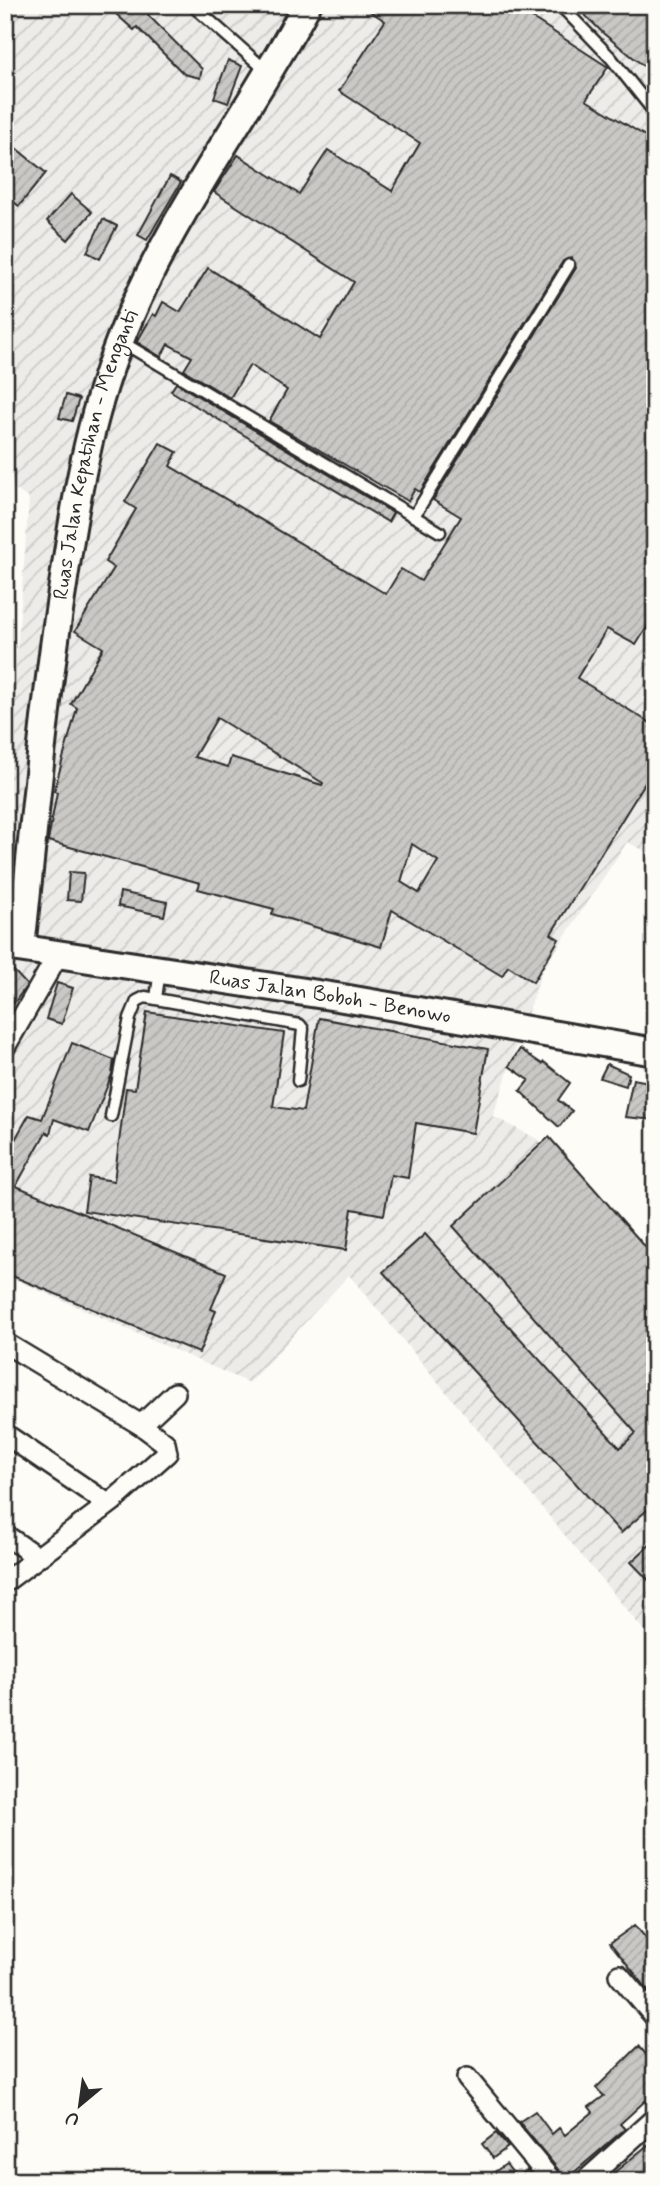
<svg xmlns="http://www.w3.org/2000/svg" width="660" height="2186" font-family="Mynerve,sans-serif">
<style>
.industrial{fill:url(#industrial-furrows)}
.building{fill:url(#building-hatch);stroke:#2b2b2b;stroke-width:2;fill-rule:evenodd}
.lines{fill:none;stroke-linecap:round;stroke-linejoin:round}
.service-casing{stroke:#2b2b2b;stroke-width:15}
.minor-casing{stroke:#2b2b2b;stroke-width:24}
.secondary-casing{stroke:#2b2b2b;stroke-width:32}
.service{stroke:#fdfcf7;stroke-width:10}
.minor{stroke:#fdfcf7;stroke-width:19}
.secondary{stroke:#fdfcf7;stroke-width:26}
.labels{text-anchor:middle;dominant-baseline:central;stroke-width:6;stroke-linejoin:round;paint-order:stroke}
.street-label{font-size:21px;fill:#2b2b2b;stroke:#fdfcf7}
</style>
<defs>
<pattern id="industrial-furrows" width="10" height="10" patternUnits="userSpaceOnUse" patternTransform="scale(1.75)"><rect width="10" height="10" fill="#edece8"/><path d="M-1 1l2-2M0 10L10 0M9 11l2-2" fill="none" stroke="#cbcbc7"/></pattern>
<pattern id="building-hatch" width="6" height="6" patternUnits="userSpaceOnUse" patternTransform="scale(1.75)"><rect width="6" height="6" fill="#c9c8c4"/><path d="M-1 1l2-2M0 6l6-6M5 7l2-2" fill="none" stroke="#adaca9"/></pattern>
</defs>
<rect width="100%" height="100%" fill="#fdfcf7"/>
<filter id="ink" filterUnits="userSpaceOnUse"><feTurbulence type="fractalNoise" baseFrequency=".0143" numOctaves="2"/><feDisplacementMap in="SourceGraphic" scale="14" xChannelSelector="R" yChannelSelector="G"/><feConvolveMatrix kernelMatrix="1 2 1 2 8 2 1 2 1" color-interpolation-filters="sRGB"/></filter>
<g filter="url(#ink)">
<!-- industrial -->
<path class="industrial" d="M5,5h650v851l-28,-14 -85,129 -49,145 44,23 118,115v390l-306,-369 -100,108 -244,-108v-471l24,-305 -24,-17z"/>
<!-- building -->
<g class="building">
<path d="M106,5h51l-9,10 54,54 -2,9 -16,-4 -47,-47 -3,3z"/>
<path d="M361,5h151l96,62 -22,33 69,42v472l-19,31 -29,-16 -30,49 78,48v41l-104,167 8,5 -26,43 -25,-16 -6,10 -110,-66 -11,37 -109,-33 2,-5 -76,-20 2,-6 -152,-42 9,-49 -3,-1 23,-83 -6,-4 32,-56 -28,-17 39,-63 -9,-6 31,-53 -11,-7 35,-59 17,9 -7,14 216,128 15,-25 20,12 40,-64 -28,-17 143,-232 -4,-10 -9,3 -143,231 -5,-3 -7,12 -139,-80 18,-31 -37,-25 -20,33 -46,-28 8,-13 -24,-13 -7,13 -24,-15 16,-28 3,2 7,-14 17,10 28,-44 112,71 34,-57 -140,-90 24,-37 61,39 29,-44 64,41 28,-48 -81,-52 46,-70zM217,718l106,65 -1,2 -91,-28 -3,10 -34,-10zM412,844l26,17 -19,32 -18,-11z"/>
<path d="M575,5h80v70l-51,-41z"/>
<path d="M228,60l14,6 -14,37 -14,-5z"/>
<path d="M5,139l41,34 -27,33 -14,-11z"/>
<path d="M170,176l11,6 -34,58 -9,-5z"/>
<path d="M71,194l21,18 -24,28 -21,-19z"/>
<path d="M103,219l14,7 -17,33 -13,-7z"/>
<path d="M176,383l217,130 -5,9 -217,-131z"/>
<path d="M66,395l13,4 -7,22 -13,-3z"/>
<path d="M69,872l15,1 -3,28 -14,-1z"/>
<path d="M120,892l47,10 -3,14 -46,-10z"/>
<path d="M13,970l14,15 -13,18 -9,-10v-16z"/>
<path d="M57,983l16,5 -11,36 -16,-5z"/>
<path d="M147,1012l137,21 -11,74 30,4 16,-93 169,31 -15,84 -57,-10 -8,55 -17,-3 -7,40 -32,-6 -6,41 -262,-39 5,-34 25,4 12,-93 9,1z"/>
<path d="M72,1043l42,17 -2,14 -23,58 -35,-13 -4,15 -4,-2 -30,54 210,87 -15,36 5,2 -17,42 -194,-80v-116l24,-42 13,4z"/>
<path d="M520,1049l22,15 2,-2 26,21 -12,17 14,11 -13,16 -39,-36 9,-11 -20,-14z"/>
<path d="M607,1064l22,10 -3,12 -26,-8z"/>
<path d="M633,1079l22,4v37l-30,-3z"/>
<path d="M549,1137l106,121v245l-34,30 -238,-261 42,-38 195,214 16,-15 -183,-207z"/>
<path d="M655,1540v47l-24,-25z"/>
<path d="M635,1925l20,24v37l-6,5 -39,-48z"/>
<path d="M639,2046l16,19v41l-5,1 -5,-6 -25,23 5,5 -61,52 -3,-8 -42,-51 16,-11 17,23 7,-6 6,7 28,-23 -4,-5 15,-11 -8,-8z"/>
<path d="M496,2133l12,14 -15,11 -11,-14z"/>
<path d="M655,2139v26l-6,5 4,4 -9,7h-40z"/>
<path d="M506,2164l11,14 10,-8 9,11h-37l-6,-8z"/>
</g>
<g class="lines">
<defs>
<g id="service">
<path d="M192,5l76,67"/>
<path d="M560,5l51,53 44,55"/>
<path d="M122,342l318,190"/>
<path d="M414,516l155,-251"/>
<path d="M156,998l4,-27"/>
<path d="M111,1116l19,-98 7,-17 8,-4 155,28 3,4 -5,52"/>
</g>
<g id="minor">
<path d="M5,1047l54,-94"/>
<path d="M5,1343l136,82 24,18 2,10 -54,48 -108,81"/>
<path d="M141,1425l34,-32"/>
<path d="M5,1434l103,70"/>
<path d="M5,1535l32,22"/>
<path d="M619,1975l36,42"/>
<path d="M467,2078l85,103"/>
<path d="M585,2181l70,-63"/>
</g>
<g id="secondary">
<path id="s1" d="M5,946l332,51 318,55"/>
<path id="s2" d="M21,948c13,-121 23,-243 42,-363 12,-82 26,-165 56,-242 46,-120 127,-225 188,-338"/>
</g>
</defs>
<!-- service casing -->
<use href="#service" class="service-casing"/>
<!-- minor casing -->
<use href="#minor" class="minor-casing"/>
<!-- secondary casing -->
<use href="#secondary" class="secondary-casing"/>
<!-- service -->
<use href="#service" class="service"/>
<!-- minor -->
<use href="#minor" class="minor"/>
<!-- secondary -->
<use href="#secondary" class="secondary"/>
</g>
</g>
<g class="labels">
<!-- street labels -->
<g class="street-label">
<text stroke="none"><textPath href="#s2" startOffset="500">Ruas Jalan Kepatihan - Menganti</textPath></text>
<text stroke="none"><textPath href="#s1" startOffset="329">Ruas Jalan Boboh - Benowo</textPath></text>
</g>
</g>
<!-- margin -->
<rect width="660" height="2186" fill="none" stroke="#fdfcf7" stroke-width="28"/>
<rect x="14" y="14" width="632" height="2158" fill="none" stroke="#2b2b2b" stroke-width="2.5" filter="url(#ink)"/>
<!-- north arrow -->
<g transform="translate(80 2105) rotate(209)" stroke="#fdfcf7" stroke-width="5" paint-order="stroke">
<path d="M0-5L12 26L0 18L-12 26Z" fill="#2b2b2b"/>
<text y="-10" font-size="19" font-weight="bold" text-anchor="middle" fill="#2b2b2b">U</text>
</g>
</svg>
